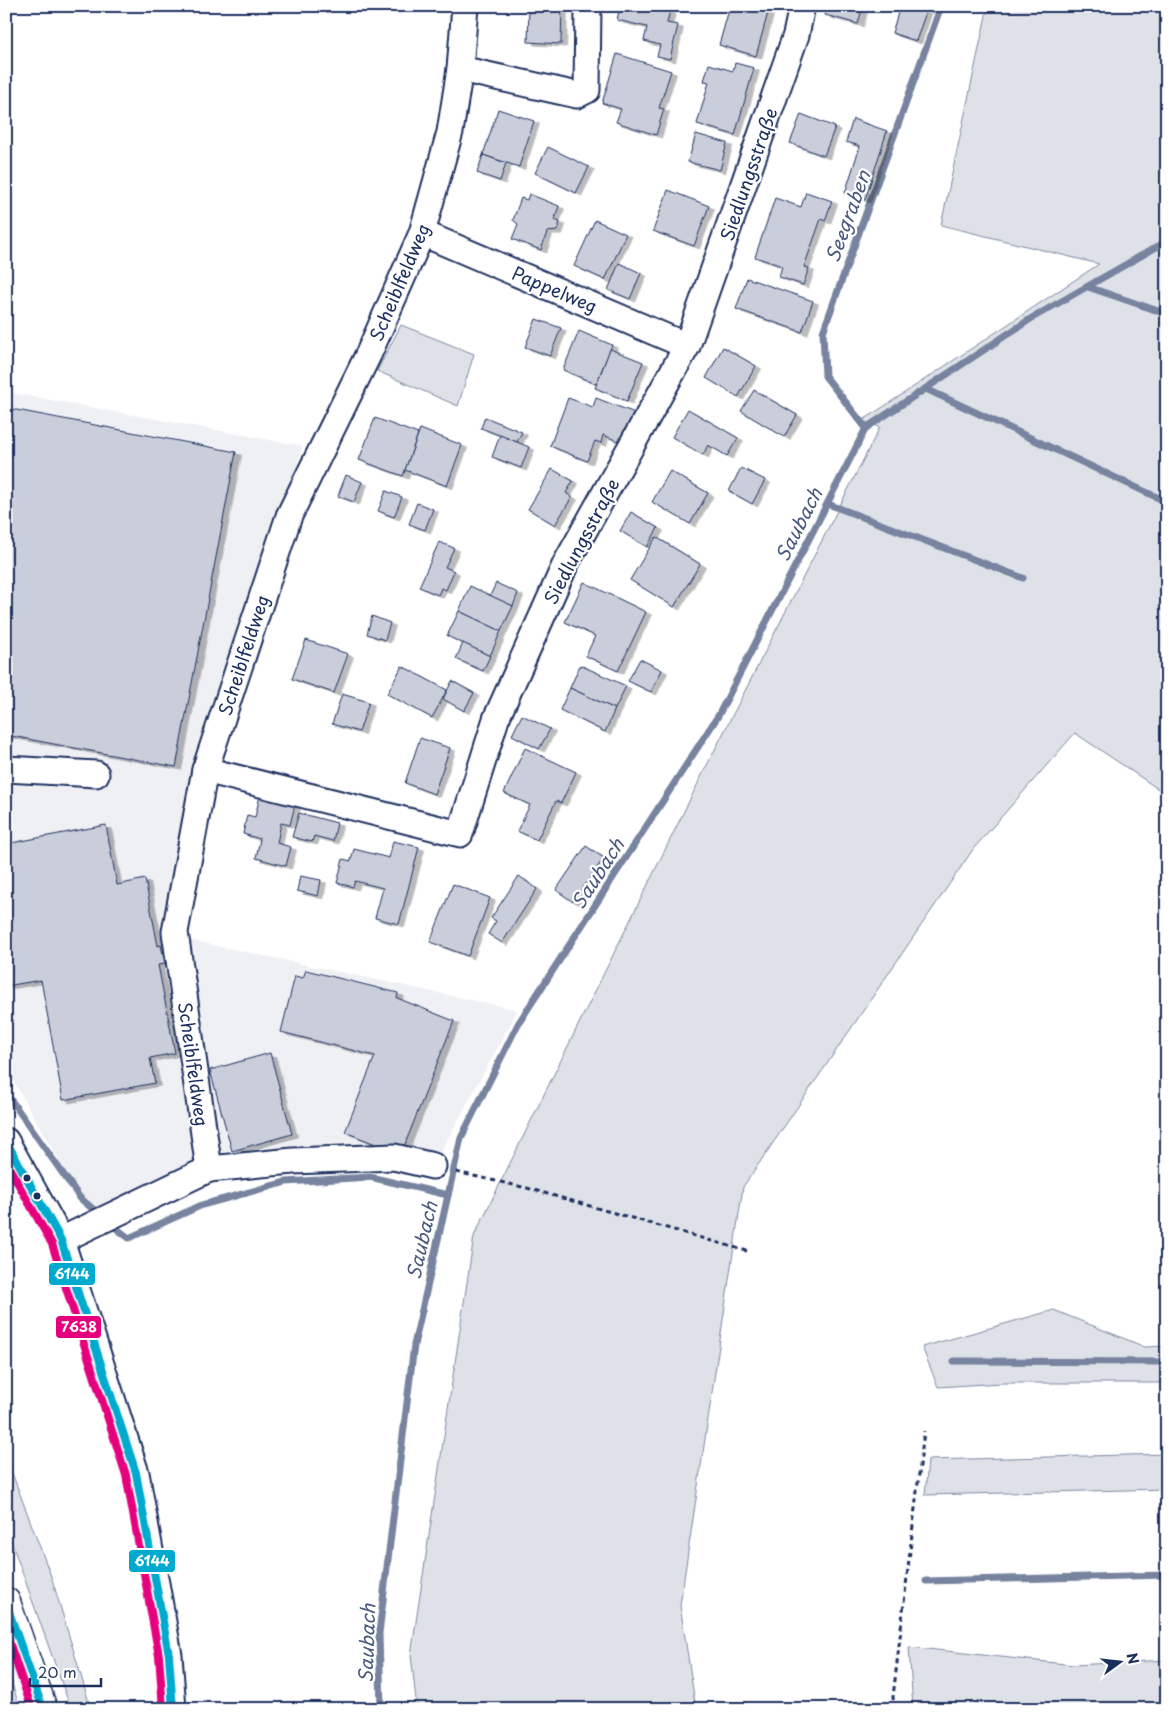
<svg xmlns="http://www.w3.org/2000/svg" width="1173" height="1715" font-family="'Playpen Sans',sans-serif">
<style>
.built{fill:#eff0f4}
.green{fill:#dee1e7;stroke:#7c88a2}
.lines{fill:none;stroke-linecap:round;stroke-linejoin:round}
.stream{stroke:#77839f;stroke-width:7}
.building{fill:#caceda;stroke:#1b2f5e;filter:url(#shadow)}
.minor-casing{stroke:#1b2f5e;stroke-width:29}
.major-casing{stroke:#1b2f5e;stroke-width:31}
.path{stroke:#1b2f5e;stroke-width:3;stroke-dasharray:5 4;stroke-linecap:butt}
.minor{stroke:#fff;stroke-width:25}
.major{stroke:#fff;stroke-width:28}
.bus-1-casing{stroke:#fff;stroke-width:11}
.bus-2-casing{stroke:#fff;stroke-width:11}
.bus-1{stroke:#00a9ce;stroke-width:8}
.bus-2{stroke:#e5007d;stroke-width:8}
.bus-dot{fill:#1b2f5e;stroke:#fff;stroke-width:2}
.labels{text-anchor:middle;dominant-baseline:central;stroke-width:4.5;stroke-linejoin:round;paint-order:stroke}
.street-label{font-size:18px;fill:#1b2f5e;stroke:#fff}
.water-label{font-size:19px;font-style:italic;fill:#49597e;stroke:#fff}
.line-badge{stroke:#fff;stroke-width:2}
.badge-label{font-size:14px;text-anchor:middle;font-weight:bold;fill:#fff}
</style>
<defs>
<filter id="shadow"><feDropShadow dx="5.5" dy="3" stdDeviation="0" flood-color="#0004"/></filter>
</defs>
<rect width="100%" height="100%" fill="#fff"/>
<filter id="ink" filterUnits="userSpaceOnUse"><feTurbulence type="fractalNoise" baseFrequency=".02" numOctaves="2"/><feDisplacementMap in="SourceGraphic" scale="10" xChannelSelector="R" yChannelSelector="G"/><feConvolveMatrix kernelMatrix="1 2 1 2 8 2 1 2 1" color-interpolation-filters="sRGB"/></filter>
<g filter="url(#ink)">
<!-- built -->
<path class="built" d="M6,392l297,54 -77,236 -56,254 348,74 -79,145 -218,22 -121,55 -94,-164z"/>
<!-- green -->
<g class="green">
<path d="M988,6h179v789l-92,-62 -101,115 -231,339 -63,418 16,104h-279l-6,-54 63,-419 231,-467 175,-342 -18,-6 237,-157 -158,-39z"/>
<path d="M401,325l73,29 -16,52 -81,-35z"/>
<path d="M1054,1310l91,37 22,-1v37h-167l-62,4 -16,-40z"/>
<path d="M1167,1454v35l-242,6 3,-35z"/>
<path d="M6,1457l46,122 39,130h-20l-65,-182z"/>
<path d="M909,1647l165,18 93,-5v49h-254z"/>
<path d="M6,1666l2,4 12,39h-14z"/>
</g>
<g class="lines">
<!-- stream -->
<g class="stream">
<path d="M1088,287l79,27"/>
<path d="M926,389l241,113"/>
<path d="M866,428l-41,-52 -2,-44 118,-326"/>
<path d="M828,504l195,74"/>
<path d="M6,1093l74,105 20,17"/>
<path d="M108,1222l21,16 73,-33 84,-23 84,-5 78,18"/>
<path d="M954,1361l213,1"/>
<path d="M926,1581l241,-6"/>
<path d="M381,1709l-2,-76 35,-288 47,-207 57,-114 200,-308 148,-288 166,-110 135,-77"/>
</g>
</g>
<!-- building -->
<g class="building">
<path d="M529,6h33l-1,38 -33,-2z"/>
<path d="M620,6h51l-4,17 11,2 -8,34 -13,-3 3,-11 -16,-4 3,-14 -30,-7z"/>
<path d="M730,6h44l-1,4 -4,-1 -13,47 -37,-11z"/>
<path d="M828,6h35l-5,18 -33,-9z"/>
<path d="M900,6h28l-12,35 -24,-8z"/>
<path d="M617,54l54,17 -12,37 5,1 -8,26 -40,-13 5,-13 -19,-6z"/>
<path d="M735,63l19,5 -19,67 -38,-11 12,-42 -5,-1 5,-17 24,7z"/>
<path d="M498,109l36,12 -15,46 -36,-12z"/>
<path d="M801,114l34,13 -11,29 -34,-13z"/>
<path d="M853,119l34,12 -22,69 -20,-7 15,-47 -14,-4z"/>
<path d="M696,134l31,9 -7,27 -32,-8z"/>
<path d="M548,147l41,20 -13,26 -41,-20z"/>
<path d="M483,155l23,8 -6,18 -23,-8z"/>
<path d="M668,190l41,16 -15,40 -41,-15z"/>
<path d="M806,192l26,9 -7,20 -4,-2 -17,48 5,1 -6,17 -24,-8 3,-11 -27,-9 20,-59 26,9z"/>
<path d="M529,194l30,12 -5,14 6,2 -3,9 -10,1 -6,18 -29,-11 6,-15 -5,-4 8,-22 6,2z"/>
<path d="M595,220l31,14 -21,46 -31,-14z"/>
<path d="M619,263l22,10 -11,26 -22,-9z"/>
<path d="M747,278l66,23 -11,31 -66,-23z"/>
<path d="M536,319l25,9 -11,28 -25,-9z"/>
<path d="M579,331l33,14 -16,39 -33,-14z"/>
<path d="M723,347l33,19 -18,31 -32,-19z"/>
<path d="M610,349l33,13 -16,39 -32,-13z"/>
<path d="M754,390l43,25 -13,22 -43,-26z"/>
<path d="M568,398l25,9 3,-9 39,15 -12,30 -20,-8 -2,8 -6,-2 -8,20 -37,-15z"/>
<path d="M6,408l230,44 -60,315 -170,-32z"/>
<path d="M688,409l50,29 -11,18 -19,-11 -5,10 -31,-18z"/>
<path d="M485,417l37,15 -5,10 -36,-14z"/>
<path d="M375,418l43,16 -15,42 -44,-16z"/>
<path d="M420,429l42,16 -15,41 -42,-16z"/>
<path d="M500,435l29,12 -8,21 -29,-11z"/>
<path d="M741,468l24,12 -13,24 -23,-13z"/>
<path d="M552,469l21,12 -7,12 6,4 -17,28 -27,-16z"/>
<path d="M670,471l38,22 -18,31 -38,-22z"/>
<path d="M346,475l16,7 -8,20 -16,-6z"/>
<path d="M386,491l16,6 -8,20 -16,-6z"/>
<path d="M417,503l16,6 -8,21 -16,-6z"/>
<path d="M631,512l27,16 -11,19 -27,-16z"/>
<path d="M656,537l44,27 -26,43 -44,-27z"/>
<path d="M439,542l15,6 -9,19 9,4 -8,19 -5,-2 -3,7 -19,-8z"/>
<path d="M584,582l62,30 -28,59 -32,-15 9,-20 -30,-14z"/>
<path d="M496,583l22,10 -5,13 -23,-10z"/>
<path d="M470,586l43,20 -12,25 -42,-20z"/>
<path d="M459,611l42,20 -11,25 -43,-20z"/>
<path d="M372,616l18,7 -5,17 -18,-6z"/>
<path d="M306,640l42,14 -14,39 -42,-14z"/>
<path d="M463,643l27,13 -7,15 -27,-12z"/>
<path d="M640,659l22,11 -11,22 -23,-11z"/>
<path d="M580,665l46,21 -11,23 -45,-21z"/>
<path d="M402,666l45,24 -15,28 -45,-24z"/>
<path d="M452,681l22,12 -10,18 -21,-12z"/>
<path d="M570,688l45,21 -10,23 -45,-22z"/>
<path d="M342,694l27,8 -10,30 -27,-8z"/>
<path d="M522,715l28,14 -11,20 -27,-14z"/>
<path d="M420,738l30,10 -16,46 -29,-11z"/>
<path d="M525,748l51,24 -15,31 -5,-2 -19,39 -20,-9 13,-26 -26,-12z"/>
<path d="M260,796l35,9 -5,20 -9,-2 -4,20 14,4 -5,19 -30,-8 4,-19 -17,-5 4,-19 8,2z"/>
<path d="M299,813l38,10 -4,18 -19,-5 -2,6 -20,-5z"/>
<path d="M106,825l11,60 28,-6 13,67 3,-1 4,19 -7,1 17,88 -25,5 5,25 -92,17 -22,-120 -35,6v-142z"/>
<path d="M393,841l26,6 -20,77 -24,-6 8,-30 -28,-7 -2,6 -16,-4 6,-24 8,2 3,-12 35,9z"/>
<path d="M586,846l18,12 -31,44 -17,-12z"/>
<path d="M300,876l21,4 -3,16 -21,-5z"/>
<path d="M519,876l18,13 -35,54 -14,-9 8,-13 -5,-3z"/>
<path d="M453,884l37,14 -22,58 -38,-14z"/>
<path d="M306,970l92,23 -1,5 57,23 -53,133 -56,-22 30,-76 -94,-24 14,-56 8,2z"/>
<path d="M270,1053l22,81 -60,17 -22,-81z"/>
</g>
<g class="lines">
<defs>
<g id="minor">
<path d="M460,69l117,26 10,-5 1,-84"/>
<path d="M422,233l265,113"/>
<path d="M6,769l90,5"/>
<path d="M205,770l255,64 36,-115 70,-156 121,-217 109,-311 6,-29"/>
<path d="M6,1141l55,99 75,233 33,182 4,54"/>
<path d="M209,1169l84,-8 101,-4 39,9"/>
<path d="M61,1240l148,-71 -34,-237 30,-162 84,-254 80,-163 53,-120 28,-101 10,-63 5,-63"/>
</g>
<path id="major" d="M6,1602l37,107"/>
</defs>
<!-- minor casing -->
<use href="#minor" class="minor-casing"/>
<!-- major casing -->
<use href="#major" class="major-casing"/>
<!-- path -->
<g class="path">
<path d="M456,1172l71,16 220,63"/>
<path d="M894,1709l-1,-12 31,-266"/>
</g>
<!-- minor -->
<use href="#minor" class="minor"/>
<!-- major -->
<use href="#major" class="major"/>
<defs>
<g id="bus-1">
<path d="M6,1141l55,99 75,233 33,182 4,54"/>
<path d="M6,1603l37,106"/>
</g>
<g id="bus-2">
<path d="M6,1162l46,82 74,231 33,181 4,53"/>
<path d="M6,1633l26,76"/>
</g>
</defs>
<!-- bus-1 casing -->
<use href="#bus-1" class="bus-1-casing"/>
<!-- bus-2 casing -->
<use href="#bus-2" class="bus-2-casing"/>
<!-- bus-1 -->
<use href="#bus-1" class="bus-1"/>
<!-- bus-2 -->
<use href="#bus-2" class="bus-2"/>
</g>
</g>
<!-- markers -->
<g class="bus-dot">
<circle cx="27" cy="1178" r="4.5"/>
<circle cx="37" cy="1196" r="4.5"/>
</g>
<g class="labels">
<!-- street labels -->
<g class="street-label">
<text transform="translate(748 174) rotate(-71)">Siedlungsstraße</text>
<text transform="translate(399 282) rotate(-67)">Scheiblfeldweg</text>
<text transform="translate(555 289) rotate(23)">Pappelweg</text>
<text transform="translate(581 541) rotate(-62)">Siedlungsstraße</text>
<text transform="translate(243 655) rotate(-72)">Scheiblfeldweg</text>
<text transform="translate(194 1064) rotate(82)">Scheiblfeldweg</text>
</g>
<!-- water labels -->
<g class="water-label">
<text transform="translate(847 216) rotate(-70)">Seegraben</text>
<text transform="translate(798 524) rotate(-63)">Saubach</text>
<text transform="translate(597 873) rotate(-57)">Saubach</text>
<text transform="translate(421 1240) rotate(-77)">Saubach</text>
<text transform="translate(366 1643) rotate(-88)">Saubach</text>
</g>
</g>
<g class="line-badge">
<rect x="48" y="1262" width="48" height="24" rx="5" fill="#00a9ce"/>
<rect x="55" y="1315" width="47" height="24" rx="5" fill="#e5007d"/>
<rect x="128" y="1549" width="48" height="24" rx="5" fill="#00a9ce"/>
</g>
<g class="badge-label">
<text x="72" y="1279">6144</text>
<text x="79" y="1332">7638</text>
<text x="152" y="1566">6144</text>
</g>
<!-- margin -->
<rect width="1173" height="1715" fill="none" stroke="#fff" stroke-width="25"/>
<rect x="12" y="12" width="1148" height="1690" fill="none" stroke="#1b2f5e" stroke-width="2" filter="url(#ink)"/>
<!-- north arrow -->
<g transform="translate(1120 1662) rotate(75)" stroke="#ffffff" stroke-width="4" paint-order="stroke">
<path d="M0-4L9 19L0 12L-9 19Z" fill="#1b2f5e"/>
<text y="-8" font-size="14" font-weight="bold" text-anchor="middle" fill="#1b2f5e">N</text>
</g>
<!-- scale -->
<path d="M30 1678v8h71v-8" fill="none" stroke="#1b2f5e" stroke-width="2.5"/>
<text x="38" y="1678" font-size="15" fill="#1b2f5e" stroke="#ffffff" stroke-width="4" paint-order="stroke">20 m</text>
</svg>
